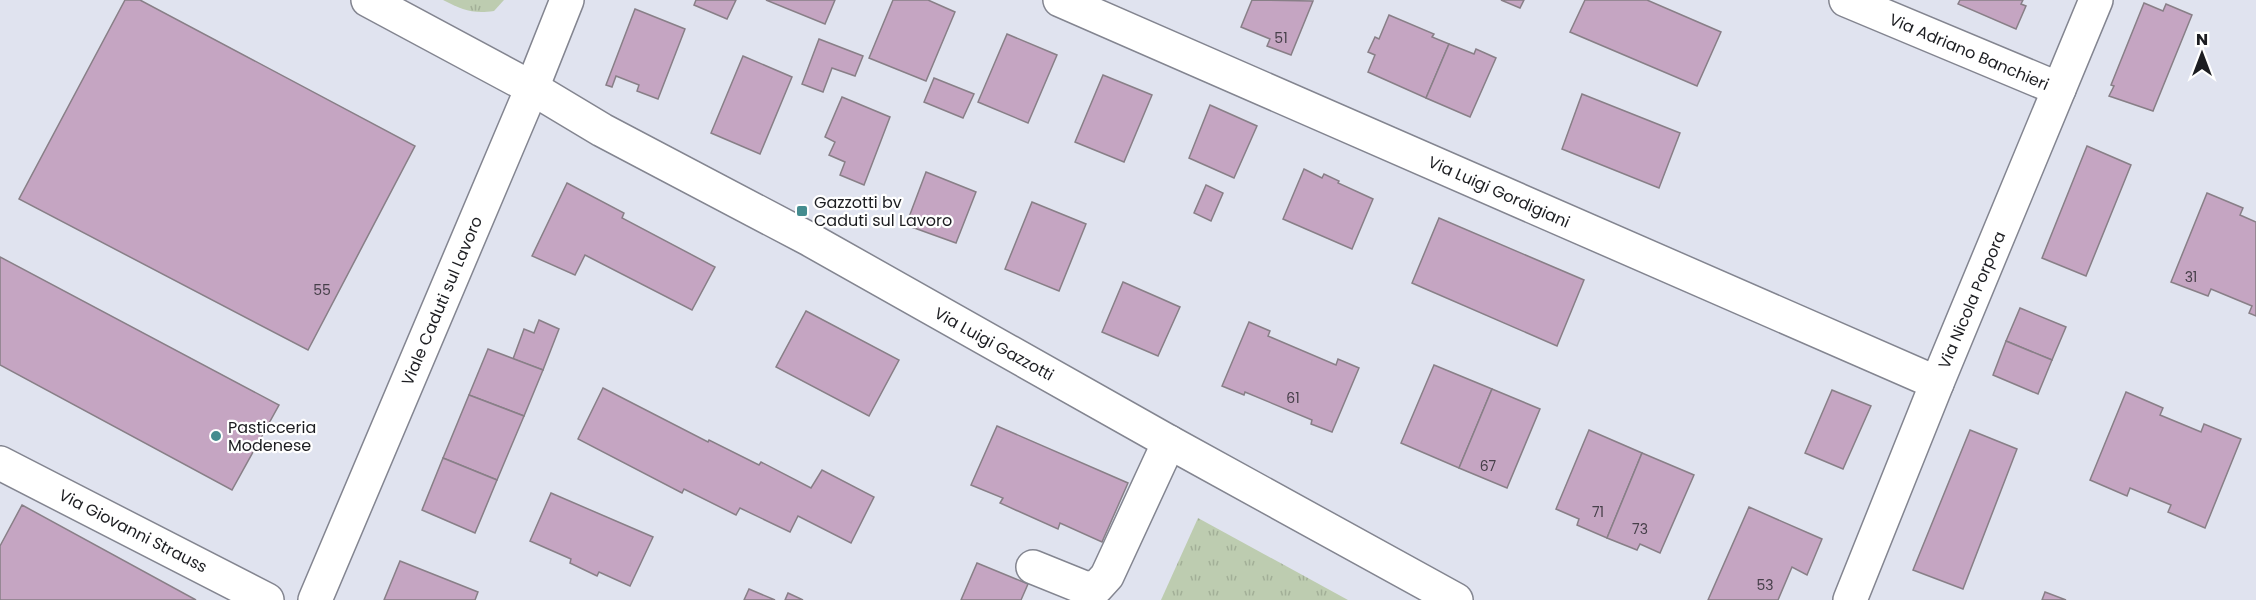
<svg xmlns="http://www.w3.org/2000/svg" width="2256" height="600" font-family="Poppins,sans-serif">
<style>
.park{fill:url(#park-tufts)}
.building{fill:#c5a5c2;stroke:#887f87;stroke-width:1.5}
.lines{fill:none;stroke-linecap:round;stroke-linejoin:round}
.minor-casing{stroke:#838590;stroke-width:36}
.minor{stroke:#fff;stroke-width:33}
.poi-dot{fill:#448c8f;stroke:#fff;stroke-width:2}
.labels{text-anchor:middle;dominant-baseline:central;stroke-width:4.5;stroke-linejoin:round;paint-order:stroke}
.number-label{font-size:14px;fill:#463f49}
.street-label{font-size:16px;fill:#1c1d21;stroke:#fff}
.poi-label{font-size:16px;fill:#1c1d21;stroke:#fff;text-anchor:start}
</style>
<defs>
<pattern id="park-tufts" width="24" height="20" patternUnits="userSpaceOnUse" patternTransform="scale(1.5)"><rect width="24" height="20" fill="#bdccb0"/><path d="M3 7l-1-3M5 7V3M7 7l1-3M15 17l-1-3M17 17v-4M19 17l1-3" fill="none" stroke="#a2af97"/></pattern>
</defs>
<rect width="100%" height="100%" fill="#e0e3ef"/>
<!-- park -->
<g class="park">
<path d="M443,0h61l-10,11c-22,3 -31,-1 -51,-11z"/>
<path d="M1198,518l150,82h-187z"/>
</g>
<!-- building -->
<g class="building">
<path d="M125,0h15l275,146 -107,204 -289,-151z"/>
<path d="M696,0h40l-9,19 -33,-14z"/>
<path d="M766,0h69l-10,24z"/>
<path d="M893,0h35l27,12 -29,69 -57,-23z"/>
<path d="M1252,0l61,1 -22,54 -24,-9 3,-7 -29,-12z"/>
<path d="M1501,0h23l-4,8z"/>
<path d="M1585,0h62l74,32 -24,54 -127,-54z"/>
<path d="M1960,0h63l-2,4 5,2 -10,23 -58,-25z"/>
<path d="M2144,3l19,8 3,-7 26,11 -39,96 -44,-15 5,-10 -3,-1z"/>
<path d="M635,9l50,20 -27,70 -21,-8 2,-6 -23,-9 -4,11 -6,-2z"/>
<path d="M1389,15l45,19 -2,3 17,7 -23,54 -58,-26 7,-17 -7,-3 7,-15 4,2z"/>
<path d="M1007,34l50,21 -29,68 -50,-21z"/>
<path d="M819,39l44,17 -8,20 -23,-8 -9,24 -21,-8z"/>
<path d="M1449,44l25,10 2,-5 20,9 -26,59 -44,-19z"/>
<path d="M743,56l49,21 -32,77 -49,-21z"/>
<path d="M1103,75l49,20 -28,67 -49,-20z"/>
<path d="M934,78l40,16 -11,24 -39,-16z"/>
<path d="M1582,94l98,39 -21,55 -97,-39z"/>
<path d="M842,97l48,20 -26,68 -24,-10 5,-13 -16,-7 6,-13 -10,-5z"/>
<path d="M1210,105l47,21 -23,52 -45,-20z"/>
<path d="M2087,146l44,19 -45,111 -44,-18z"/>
<path d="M1304,169l18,9 2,-4 15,7 -1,2 35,16 -21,50 -69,-30z"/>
<path d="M926,172l50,20 -20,51 -50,-18z"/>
<path d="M567,183l57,30 -2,5 93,49 -23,43 -107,-55 -10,20 -43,-19z"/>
<path d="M1206,185l17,8 -12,28 -17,-8z"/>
<path d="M2207,193l36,15 -3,7 16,7v94l-7,-3 3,-7 -41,-17 -3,7 -37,-14z"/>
<path d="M1032,202l54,22 -27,67 -54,-22z"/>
<path d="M1439,218l145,62 -27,66 -145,-63z"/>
<path d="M0,257l279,148 -47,85 -232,-125z"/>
<path d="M1123,282l57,25 -22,49 -56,-24z"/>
<path d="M2020,308l46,19 -14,33 -46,-19z"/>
<path d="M806,311l93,49 -30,56 -93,-49z"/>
<path d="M539,320l20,9 -16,41 -30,-11 11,-30 10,4z"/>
<path d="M1249,322l21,9 -2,5 68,29 2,-6 21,9 -27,64 -21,-8 1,-4 -67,-28 -1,3 -22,-9z"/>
<path d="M2006,341l46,19 -14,34 -45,-19z"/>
<path d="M488,349l55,21 -19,46 -55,-21z"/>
<path d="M1434,365l58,24 -33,79 -58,-25z"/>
<path d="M603,388l105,54 1,-2 50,25 2,-3 50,26 11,-18 52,27 -23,46 -53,-27 -8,16 -50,-24 -4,7 -52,-26 -2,4 -104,-54z"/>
<path d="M1492,389l48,20 -33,79 -48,-20z"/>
<path d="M1832,390l39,16 -28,63 -38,-16z"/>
<path d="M2126,392l37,16 -3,7 41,17 3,-8 37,15 -36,89 -37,-16 3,-7 -41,-17 -3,8 -37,-16z"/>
<path d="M469,395l55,21 -27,64 -54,-22z"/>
<path d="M997,426l131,57 -26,59 -42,-19 -2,6 -58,-26 3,-5 -32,-13z"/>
<path d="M1589,430l53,23 -35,85 -30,-13 2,-6 -23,-10z"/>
<path d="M1970,430l47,19 -54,140 -50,-19z"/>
<path d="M1642,453l52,22 -34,78 -20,-9 -3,6 -30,-12z"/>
<path d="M443,458l54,22 -22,53 -53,-23z"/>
<path d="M551,493l102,44 -23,49 -31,-14 -2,4 -27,-13 1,-4 -41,-18z"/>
<path d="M22,505l174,95h-196v-54z"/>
<path d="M1749,507l73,32 -15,36 -15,-8 -14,33h-70z"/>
<path d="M400,561l78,31 -3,8h-91z"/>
<path d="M977,563l51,21 -7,16h-60z"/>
<path d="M749,589l26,11h-31z"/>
<path d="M2045,592l21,8h-24z"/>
<path d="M788,593l15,7h-18z"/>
</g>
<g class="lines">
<defs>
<g id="minor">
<path d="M368,0l164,88 70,42 207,109 360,203 287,158"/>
<path d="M1060,0l877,383"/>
<path d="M1846,0l213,89"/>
<path d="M0,463l267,137"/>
<path d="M1033,567l52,21 12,-1 10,-11 62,-134"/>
<path d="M315,600l217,-512 35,-88"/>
<path d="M1850,600l87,-217 159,-383"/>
</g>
</defs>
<!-- minor casing -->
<use href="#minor" class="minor-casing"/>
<!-- minor -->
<use href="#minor" class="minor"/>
</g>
<!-- markers -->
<g class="poi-dot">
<rect x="796" y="205" width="12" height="12" rx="3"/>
<circle cx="216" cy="436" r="6"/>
</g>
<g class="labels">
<!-- number labels -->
<g class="number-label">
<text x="1281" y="38">51</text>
<text x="2191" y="277">31</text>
<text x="322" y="290">55</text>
<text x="1293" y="398">61</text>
<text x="1488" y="466">67</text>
<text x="1598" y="512">71</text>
<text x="1640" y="529">73</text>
<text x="1765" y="585">53</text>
</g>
<!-- street labels -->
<g class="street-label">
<text transform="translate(1969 52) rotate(23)">Via Adriano Banchieri</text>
<text transform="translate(1499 192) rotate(24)">Via Luigi Gordigiani</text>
<text transform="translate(1972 300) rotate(-67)">Via Nicola Porpora</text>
<text transform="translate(442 301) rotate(-67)">Viale Caduti sul Lavoro</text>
<text transform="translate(994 344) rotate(29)">Via Luigi Gazzotti</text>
<text transform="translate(133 531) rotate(27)">Via Giovanni Strauss</text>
</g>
<!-- poi labels -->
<g class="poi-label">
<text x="814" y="202">Gazzotti bv<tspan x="814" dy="18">Caduti sul Lavoro</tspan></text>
<text x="228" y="427">Pasticceria<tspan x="228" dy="18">Modenese</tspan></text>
</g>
</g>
<!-- north arrow -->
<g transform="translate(2202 54)" stroke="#ffffff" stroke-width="4.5" paint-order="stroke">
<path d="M0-4.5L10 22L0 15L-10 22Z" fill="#1c1d21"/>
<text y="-9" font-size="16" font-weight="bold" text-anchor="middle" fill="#1c1d21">N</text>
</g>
</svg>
